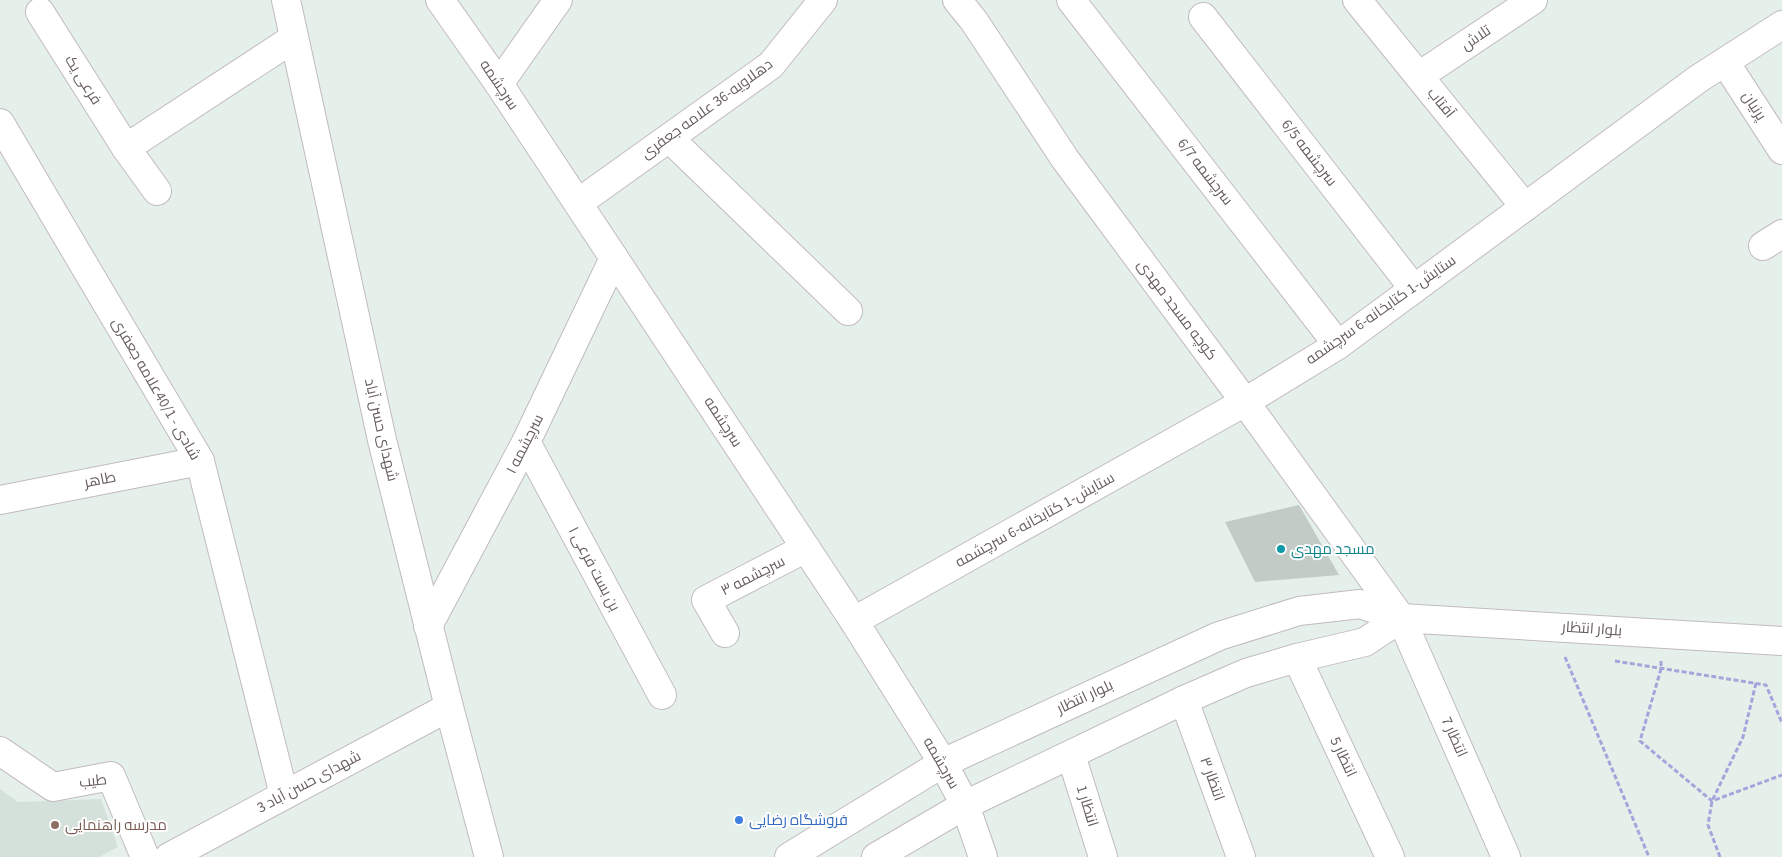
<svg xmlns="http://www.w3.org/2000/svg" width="1782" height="857" font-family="'Source Sans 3',Cairo,sans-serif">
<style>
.education{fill:#d4e1da}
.building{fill:#c2cbc6}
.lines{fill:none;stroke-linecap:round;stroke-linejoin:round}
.minor-casing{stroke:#c2bac0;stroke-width:30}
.path{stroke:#a4a5db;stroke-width:3;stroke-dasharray:5 2.5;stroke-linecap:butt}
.minor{stroke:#fff;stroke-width:28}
.culture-dot{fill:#0f9aa8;stroke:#fff;stroke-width:2}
.shop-dot{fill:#3f7fe0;stroke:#fff;stroke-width:2}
.education-dot{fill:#8d6e63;stroke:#fff;stroke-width:2}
.labels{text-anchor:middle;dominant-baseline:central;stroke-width:4;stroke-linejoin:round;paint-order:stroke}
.street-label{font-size:15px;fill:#675d64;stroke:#fff}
.culture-label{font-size:15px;fill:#0d838f;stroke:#fff;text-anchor:start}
.shop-label{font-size:15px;fill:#366cbe;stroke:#fff;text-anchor:start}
.education-label{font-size:15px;fill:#785e54;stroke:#fff;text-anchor:start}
</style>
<rect width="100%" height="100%" fill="#e6f0eb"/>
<!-- education -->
<path class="education" d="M0,789l18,13 83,-3 17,48 -19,10h-99z"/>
<!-- building -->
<path class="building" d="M1299,505l40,70 -84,7 -30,-60z"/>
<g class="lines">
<defs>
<g id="minor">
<path d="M286,0l96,440 67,267 40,150"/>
<path d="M440,0l59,84 355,537 89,142 22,42 18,52"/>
<path d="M957,0l17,21 91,138 180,243 156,216 105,239"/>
<path d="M1071,0l267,345"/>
<path d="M1357,0l168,207"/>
<path d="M40,12l86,136 31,43"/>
<path d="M1203,17l211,272"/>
<path d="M1725,62l57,88"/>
<path d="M1419,76l114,-76"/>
<path d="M499,84l59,-84"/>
<path d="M0,123l200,338 84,334"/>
<path d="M669,138l179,173"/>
<path d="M126,148l168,-110"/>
<path d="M578,203l193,-138 52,-65"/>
<path d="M1763,246l19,-12"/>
<path d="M526,442l136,253"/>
<path d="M0,500l200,-39"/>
<path d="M854,621l391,-219 93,-57 360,-266 84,-54"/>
<path d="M428,626l98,-184 88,-184"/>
<path d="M725,633l-19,-33 100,-52"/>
<path d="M1297,658l93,199"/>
<path d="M1184,700l57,157"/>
<path d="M0,751l53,36 58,-11 34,81"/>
<path d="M1071,755l32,102"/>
<path d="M169,857l280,-150"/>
<path d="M789,857l154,-94 276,-127 80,-25 61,-7 41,14 381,23"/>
<path d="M876,857l89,-52 219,-105 62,-27 51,-15 68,-16 36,-24"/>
</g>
</defs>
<!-- minor casing -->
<use href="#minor" class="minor-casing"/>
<!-- path -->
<g class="path">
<path d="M1565,657l84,200"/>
<path d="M1615,661l151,24 16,38"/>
<path d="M1661,661v8l-21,72 72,60 70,-26"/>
<path d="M1720,857l-12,-32 4,-24 31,-64 13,-54"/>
</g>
<!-- minor -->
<use href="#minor" class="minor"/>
</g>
<!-- markers -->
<circle class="culture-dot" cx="1281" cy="549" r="5"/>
<circle class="shop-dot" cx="739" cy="820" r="5"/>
<circle class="education-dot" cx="55" cy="825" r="5"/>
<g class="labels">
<!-- street labels -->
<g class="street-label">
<text transform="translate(1476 38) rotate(-34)">تلاش</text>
<text transform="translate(83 80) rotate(58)">فرعی یک</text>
<text transform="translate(499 85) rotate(56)">سرچشمه</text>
<text transform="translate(1441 103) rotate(51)">آفتاب</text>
<text transform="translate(1754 106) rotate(57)">پرنیان</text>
<text transform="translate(707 109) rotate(-36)">دهلاویه-36 علامه جعفری</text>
<text transform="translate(1309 153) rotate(52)">سرچشمه 6/5</text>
<text transform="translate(1205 172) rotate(52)">سرچشمه 6/7</text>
<text transform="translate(1177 310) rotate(53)">کوچه مسجد مهدی</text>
<text transform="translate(1381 310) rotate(-35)">ستایش-1 کتابخانه-6 سرچشمه</text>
<text transform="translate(156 389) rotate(60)">شادی - 40/1علامه جعفری</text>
<text transform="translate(723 422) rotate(57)">سرچشمه</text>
<text transform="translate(381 430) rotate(77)">شهدای حسن آباد</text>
<text transform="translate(525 444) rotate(-63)">سرچشمه ۱</text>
<text transform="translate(100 480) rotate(-11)">طاهر</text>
<text transform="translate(1035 520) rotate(-29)">ستایش-1 کتابخانه-6 سرچشمه</text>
<text transform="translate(594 569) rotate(62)">بن بست فرعی ۱</text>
<text transform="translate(753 576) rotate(-27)">سرچشمه ۳</text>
<text transform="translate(1592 629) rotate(4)">بلوار انتظار</text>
<text transform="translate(1085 697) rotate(-25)">بلوار انتظار</text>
<text transform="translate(1454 737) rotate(66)">انتظار 7</text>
<text transform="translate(1343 757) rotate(65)">انتظار 5</text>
<text transform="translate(941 763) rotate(60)">سرچشمه</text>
<text transform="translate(1212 779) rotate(70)">انتظار ۳</text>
<text transform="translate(93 781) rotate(-6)">طیب</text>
<text transform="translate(309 782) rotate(-28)">شهدای حسن آباد 3</text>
<text transform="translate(1087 806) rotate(73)">انتظار 1</text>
</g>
<!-- culture labels -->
<g class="culture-label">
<text x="1291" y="549">مسجد مهدی</text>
</g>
<!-- shop labels -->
<g class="shop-label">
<text x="749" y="820">فروشگاه رضایی</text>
</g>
<!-- education labels -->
<g class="education-label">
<text x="65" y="825">مدرسه راهنمایی</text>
</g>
</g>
</svg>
